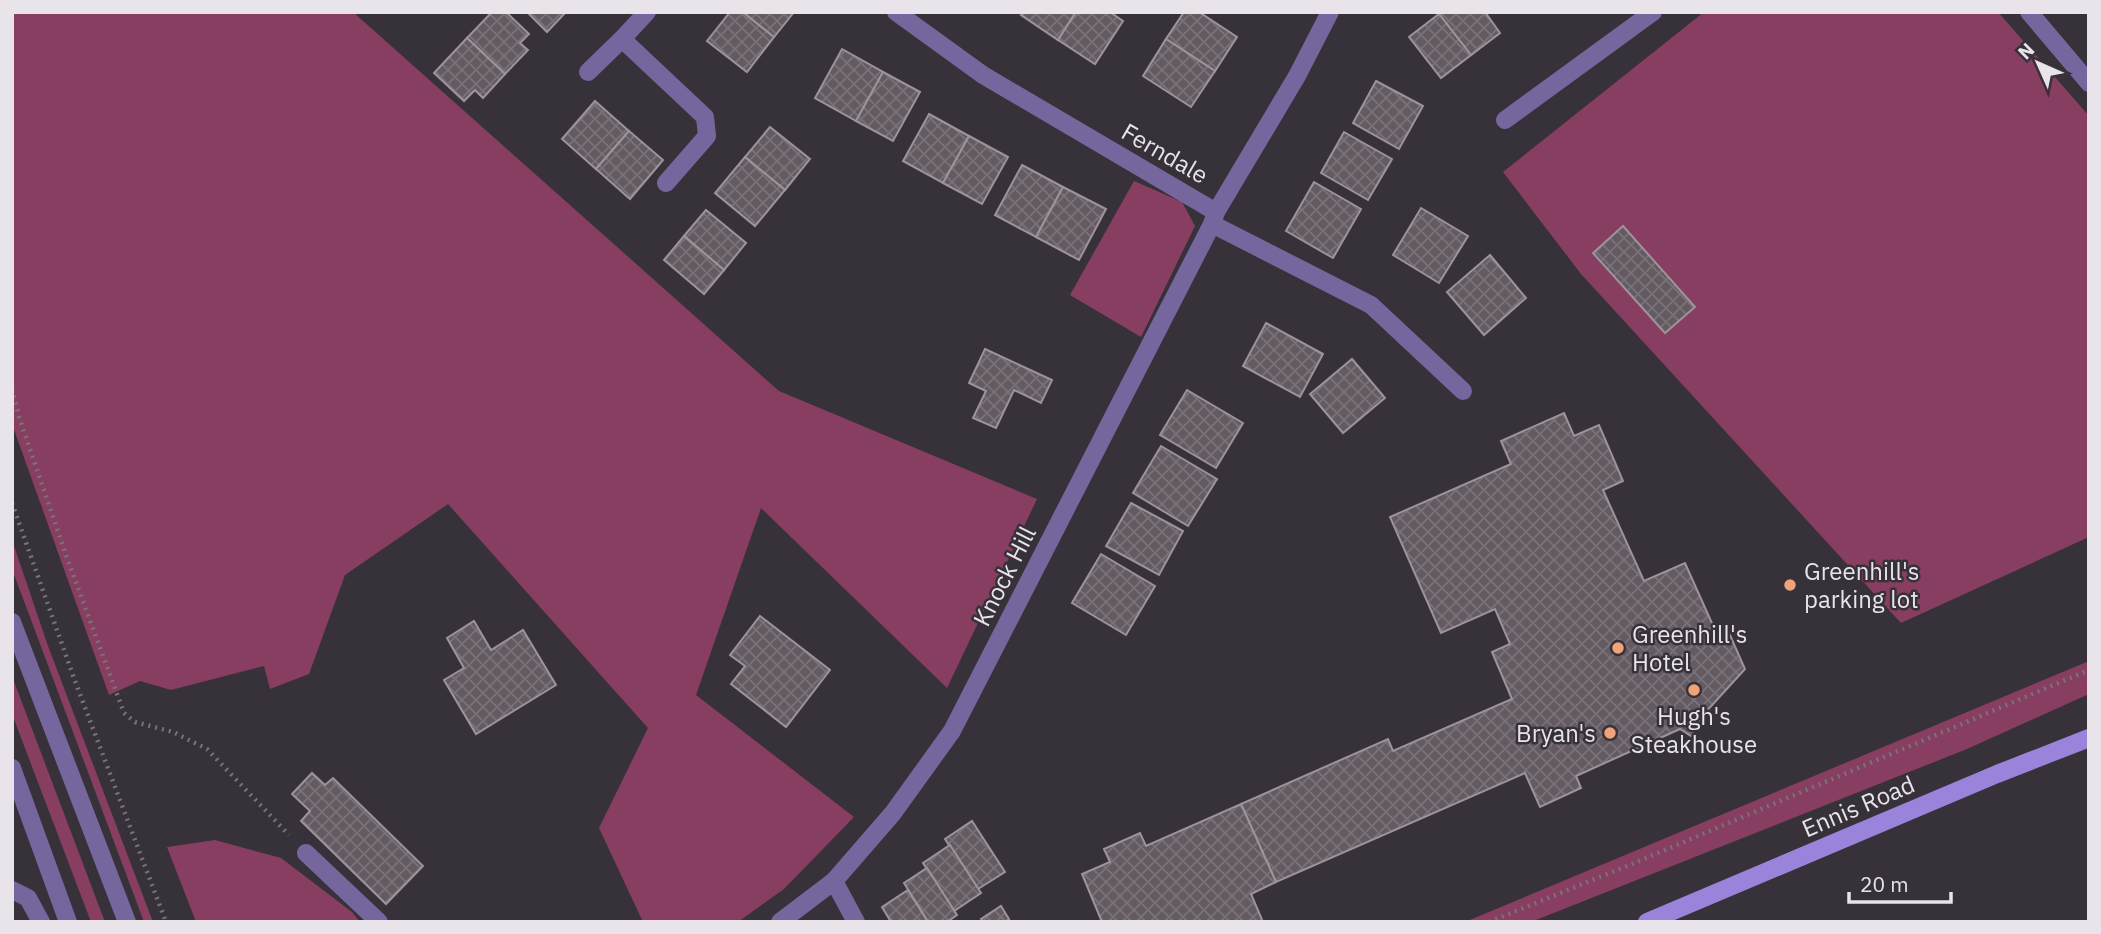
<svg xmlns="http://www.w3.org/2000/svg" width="2101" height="934" font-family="'IBM Plex Sans',sans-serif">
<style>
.green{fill:#883e61}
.building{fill:url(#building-cross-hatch);stroke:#9d939b;stroke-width:2}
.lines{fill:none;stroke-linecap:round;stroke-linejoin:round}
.path{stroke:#78737b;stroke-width:4.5;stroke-dasharray:2 5;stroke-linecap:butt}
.service{stroke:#75679e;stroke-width:18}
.minor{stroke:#75679e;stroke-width:18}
.tertiary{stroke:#75679e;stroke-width:18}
.secondary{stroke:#9a83da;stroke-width:18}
.poi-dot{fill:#f0a278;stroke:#37313a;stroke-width:2.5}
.labels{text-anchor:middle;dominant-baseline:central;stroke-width:5;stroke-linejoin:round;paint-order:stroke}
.street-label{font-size:24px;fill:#e8e4ea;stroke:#37313a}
.poi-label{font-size:24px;fill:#e8e4ea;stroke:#37313a;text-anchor:start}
</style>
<defs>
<pattern id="building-cross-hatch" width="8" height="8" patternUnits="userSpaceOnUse" patternTransform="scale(1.75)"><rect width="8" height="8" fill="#645b62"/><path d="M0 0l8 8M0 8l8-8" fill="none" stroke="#7a7279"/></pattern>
</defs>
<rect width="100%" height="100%" fill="#37313a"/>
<!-- green -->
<g class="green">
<path d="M12,12h341l426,379 258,108 -90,189 -186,-180 -65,187 158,122 -70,72 -46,33h-95l-44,-94 49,-100 -200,-224 -103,71 -36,99 -39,15 -6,-23 -93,24 -31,-9 -31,14 -97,-271z"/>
<path d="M1704,12h294l91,104v421l-188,86 -320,-349 -78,-102z"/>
<path d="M1134,181l48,21 13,24 -54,111 -71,-42z"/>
<path d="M12,540l36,106 105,276h-9l-132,-353z"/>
<path d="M2089,661v33l-122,55 -436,173h-66z"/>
<path d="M12,676l93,246h-14l-79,-208z"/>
<path d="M215,840l66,18 71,54 8,10h-164l-29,-75z"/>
</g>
<!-- building -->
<g class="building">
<path d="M492,12h14l23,22 -9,9 8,7 -23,24 -38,-36z"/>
<path d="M527,12h39l-19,20z"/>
<path d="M730,12h13l31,25 -27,35 -40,-31z"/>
<path d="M743,12h51l-20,25z"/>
<path d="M1024,12h52l-18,28 -37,-25z"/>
<path d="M1076,12h34l13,9 -28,43 -37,-24z"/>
<path d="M1184,12h15l38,25 -22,34 -49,-32z"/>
<path d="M1441,12h44l15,21 -29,22 -32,-41z"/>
<path d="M1439,14l32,41 -30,23 -32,-41z"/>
<path d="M467,38l38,36 -22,24 -8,-8 -11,11 -30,-28z"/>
<path d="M1166,39l49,32 -24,36 -48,-31z"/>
<path d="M842,49l41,23 -27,49 -41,-23z"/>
<path d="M883,72l37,20 -27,49 -37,-20z"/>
<path d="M1376,81l47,25 -24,43 -46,-26z"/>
<path d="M595,101l34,30 -33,38 -34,-30z"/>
<path d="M929,114l40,22 -26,47 -40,-22z"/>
<path d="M770,127l40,32 -25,31 -40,-33z"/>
<path d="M629,131l34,29 -33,39 -34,-30z"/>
<path d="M1344,132l48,27 -24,41 -47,-27z"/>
<path d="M969,136l39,21 -26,47 -39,-21z"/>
<path d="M745,157l40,33 -30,36 -40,-33z"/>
<path d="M1022,165l41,22 -27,50 -41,-22z"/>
<path d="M1314,182l47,27 -28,49 -47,-27z"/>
<path d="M1063,187l43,22 -27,51 -43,-23z"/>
<path d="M1421,208l47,28 -29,47 -46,-28z"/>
<path d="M706,210l40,33 -22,27 -40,-34z"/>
<path d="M1623,226l72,81 -30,26 -72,-80z"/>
<path d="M684,236l40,34 -20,24 -40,-34z"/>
<path d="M1490,255l36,43 -42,37 -37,-43z"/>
<path d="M1266,323l57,31 -23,43 -57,-31z"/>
<path d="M985,349l67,31 -11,23 -27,-13 -18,38 -23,-10 13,-27 -17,-8z"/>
<path d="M1352,359l33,39 -42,35 -33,-39z"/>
<path d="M1187,390l56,33 -27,45 -56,-33z"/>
<path d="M1564,413l10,23 25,-11 24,56 -20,9 41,91 41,-18 30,67 11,-4 19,43 -42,46 -12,21 -11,-7 -104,47 5,12 -41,19 -15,-34 -249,109 -35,-78 147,-65 5,12 119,-52 -20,-47 18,-8 -15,-35 -54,24 -51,-116 121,-53 -10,-23z"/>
<path d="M1161,446l56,33 -29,47 -55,-33z"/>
<path d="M1131,503l52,28 -24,44 -53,-29z"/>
<path d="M1101,554l54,32 -29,49 -54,-32z"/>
<path d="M760,616l70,54 -44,57 -55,-43 14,-18 -15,-11z"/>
<path d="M474,621l17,29 32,-20 33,55 -80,49 -32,-54 20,-12 -17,-30z"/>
<path d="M312,773l13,12 8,-7 90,88 -37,38 -85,-83 9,-10 -18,-17z"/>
<path d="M1241,804l35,78 -25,12 12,28h-161l-20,-48 28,-12 -6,-13 36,-16 6,13z"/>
<path d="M972,821l33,51 -27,17 -33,-50z"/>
<path d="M950,845l31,48 -27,18 -31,-48z"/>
<path d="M927,868l30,47 -10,7h-19l-24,-39z"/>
<path d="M908,890l20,32h-37l-9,-15z"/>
<path d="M1001,906l8,13 -3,3h-23l-2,-3z"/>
</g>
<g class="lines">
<!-- path -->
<g class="path">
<path d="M12,389l7,28 47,138 58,158 11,9 38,10 34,17 82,86"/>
<path d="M12,503l63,178 91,241"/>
<path d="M1489,922l143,-58 457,-194"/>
</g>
<!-- service -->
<path class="service" d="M12,890l16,8 13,24"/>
<!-- minor -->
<g class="minor">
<path d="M647,12l-25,27 83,78 2,19 -41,47"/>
<path d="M896,12l87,63 233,137"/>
<path d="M2029,12l60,71"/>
<path d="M588,72l34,-33"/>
<path d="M1505,120l148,-108"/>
<path d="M1212,224l159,81 92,86"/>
<path d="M306,853l73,69"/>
<path d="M834,881l22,41"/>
<path d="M780,922l54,-41 59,-68 59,-82 260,-507 4,-12 81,-136 33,-64"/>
</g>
<!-- tertiary -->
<g class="tertiary">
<path d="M12,622l115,300"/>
<path d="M12,768l56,154"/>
</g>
<!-- secondary -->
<path class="secondary" d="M1647,922l350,-148 92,-36"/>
</g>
<!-- markers -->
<g class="poi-dot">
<circle cx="1790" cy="585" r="7"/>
<circle cx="1618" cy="648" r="7"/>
<circle cx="1694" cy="690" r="7"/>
<circle cx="1610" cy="733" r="7"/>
</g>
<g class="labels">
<!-- street labels -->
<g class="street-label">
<text transform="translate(1165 153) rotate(30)">Ferndale</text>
<text transform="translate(1004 576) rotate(-63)">Knock Hill</text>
<text transform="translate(1858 806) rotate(-23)">Ennis Road</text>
</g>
<!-- poi labels -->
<g class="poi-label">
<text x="1804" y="571">Greenhill's<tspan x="1804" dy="28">parking lot</tspan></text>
<text x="1632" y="634">Greenhill's<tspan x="1632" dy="28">Hotel</tspan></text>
<text x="1694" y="716" text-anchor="middle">Hugh's<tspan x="1694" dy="28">Steakhouse</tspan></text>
<text x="1596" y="733" text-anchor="end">Bryan's</text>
</g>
</g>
<!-- border -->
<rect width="2101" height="934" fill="none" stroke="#e8e4ea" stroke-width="28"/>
<!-- north arrow -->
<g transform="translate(2038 63) rotate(315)" stroke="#37313a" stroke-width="5" paint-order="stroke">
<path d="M0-5L12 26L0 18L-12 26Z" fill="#e8e4ea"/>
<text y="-10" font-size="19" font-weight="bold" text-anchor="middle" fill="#e8e4ea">N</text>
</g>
<!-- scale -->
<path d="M1849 892v10h102v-10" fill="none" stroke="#e8e4ea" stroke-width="3.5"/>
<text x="1860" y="892" font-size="21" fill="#e8e4ea" stroke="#37313a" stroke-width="5" paint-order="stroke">20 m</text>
</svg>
